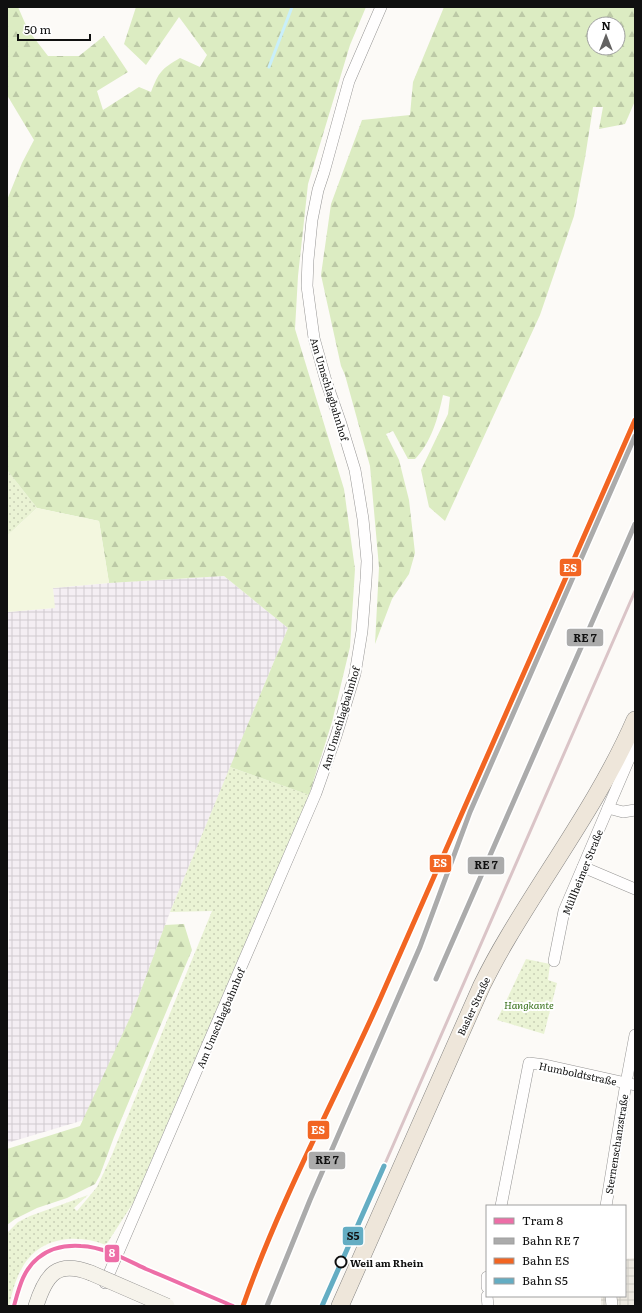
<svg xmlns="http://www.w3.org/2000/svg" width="642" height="1313" font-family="Literata,serif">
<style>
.industrial{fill:url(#industrial-grid)}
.green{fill:url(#green-dots)}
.forest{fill:url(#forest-firs);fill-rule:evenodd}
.pitch{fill:#f3f7df}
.plaza{fill:url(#plaza-grid)}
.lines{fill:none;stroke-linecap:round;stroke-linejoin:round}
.stream{stroke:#c9effa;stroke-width:3}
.street-casing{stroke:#969594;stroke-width:12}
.secondary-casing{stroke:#8d8c8b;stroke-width:16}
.primary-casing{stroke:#848381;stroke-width:18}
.street{stroke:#fffefe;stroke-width:11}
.secondary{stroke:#f6f3eb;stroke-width:15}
.primary{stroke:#eee6da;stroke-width:17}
.rail{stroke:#dac4c7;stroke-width:3}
.secondary-bridge-casing{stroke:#8d8c8b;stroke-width:16;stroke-linecap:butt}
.secondary-bridge{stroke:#f6f3eb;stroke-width:15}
.rail-1-casing{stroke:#fff;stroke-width:8}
.rail-2-casing{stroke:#fff;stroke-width:8}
.rail-3-casing{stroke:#fff;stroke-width:8}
.rail-1{stroke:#ababab;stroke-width:5}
.rail-2{stroke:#f26522;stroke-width:5}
.rail-3{stroke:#64adc3;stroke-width:5}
.tram-1-casing{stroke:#fff;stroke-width:7}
.tram-1{stroke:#ed6ea7;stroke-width:4}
.stop-dot{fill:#fff;stroke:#101010;stroke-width:2}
.labels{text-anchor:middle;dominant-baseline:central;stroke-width:4;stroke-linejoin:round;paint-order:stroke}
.street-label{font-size:10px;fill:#101010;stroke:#fff}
.park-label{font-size:10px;font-style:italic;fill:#367019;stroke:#fff}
.stop-label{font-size:10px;font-weight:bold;fill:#101010;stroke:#fff;text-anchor:start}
.line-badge{stroke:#fff;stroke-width:1.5}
.badge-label{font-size:11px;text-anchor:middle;font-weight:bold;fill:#fff}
.pale-badge-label{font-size:11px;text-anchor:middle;font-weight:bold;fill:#111}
</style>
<defs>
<pattern id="industrial-grid" width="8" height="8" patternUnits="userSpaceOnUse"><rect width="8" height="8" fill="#f4eef3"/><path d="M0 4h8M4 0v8" fill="none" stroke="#d0cbcf"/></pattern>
<pattern id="green-dots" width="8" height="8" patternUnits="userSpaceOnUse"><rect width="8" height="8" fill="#eaf3d4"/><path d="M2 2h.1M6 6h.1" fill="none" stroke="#c8cfb5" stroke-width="1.8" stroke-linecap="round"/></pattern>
<pattern id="forest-firs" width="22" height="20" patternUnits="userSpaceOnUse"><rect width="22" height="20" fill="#dcecc2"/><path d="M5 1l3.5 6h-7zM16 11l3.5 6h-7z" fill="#bcc9a6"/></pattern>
<pattern id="plaza-grid" width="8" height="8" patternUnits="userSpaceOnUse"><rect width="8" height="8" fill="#ede9e1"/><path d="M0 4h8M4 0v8" fill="none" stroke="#cac7c0"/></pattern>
</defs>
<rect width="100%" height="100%" fill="#fcfaf7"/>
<!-- industrial -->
<path class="industrial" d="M224,576l64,52 -118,284 -36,97 -50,111 -77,23v-161l3,-66 -3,-57v-247l47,-4 -1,-20 56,-5z"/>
<!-- green -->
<g class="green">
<path d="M7,470l30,38 -30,28z"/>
<path d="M230,767l79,28 -176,408 -27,42c-31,-12 -67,-8 -84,23 -7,12 -10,25 -13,38h-2v-73l11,-11 12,-6 58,-21 -14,13 3,3 20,-24 14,-30 101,-246 -42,1z"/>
<path d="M526,959l24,5 -2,16 9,3 -13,51 -47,-14z"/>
</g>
<!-- forest -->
<g class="forest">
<path d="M7,7h11l10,23 20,26h31l25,-20 24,36 -31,19 6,19 36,-23 12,5c8,-20 10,-23 29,-34l20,9 7,-12 -28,-38 -33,48 -22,-21 12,-37h230l-16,38 -42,139 -10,92 -3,53 49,160 11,80 -5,78 -18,75 -23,73 -79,-28 58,-139 -64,-52 -115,7 -10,-62 -62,-13 -30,-38v-270l15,-37 12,-23 -27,-45z"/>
<path d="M444,7h191v94l-10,23 -26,5 4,-22h-10l-8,51 -11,58 -34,99 -95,206 -16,-14 -8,-37 27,-56 2,-17 -7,-2c-5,23 -12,48 -28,64h-7l-15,-28 -7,3 13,26 10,40 6,53 -6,21 -17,25 -17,45 4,-77 -9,-101 -25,-91 -4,-9 -20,-91 10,-71 31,-84 48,-5 3,-33zM594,24h24v24h-24z"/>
<path d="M184,924l8,26 -78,187 -14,38 -5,9 -28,14 -30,10 -22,11 -8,6v-76l73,-23 54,-117 31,-84z"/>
</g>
<!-- pitch -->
<path class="pitch" d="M37,508l62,13 10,62 -56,5 2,20 -48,4v-76z"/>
<!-- plaza -->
<path class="plaza" d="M635,1258v48h-34v-10h24v-37z"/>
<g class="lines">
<!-- stream -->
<path class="stream" d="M269,67l23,-60"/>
<defs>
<g id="street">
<path d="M608,808l15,4 12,-2"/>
<path d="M583,867l52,22"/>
<path d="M554,961l10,-50 71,-166"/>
<path d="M501,1206l28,-143 16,2 90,20"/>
<path d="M606,1206l20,-123 9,-48"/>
<path d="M487,1277v10"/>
<path d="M105,1283l211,-490 20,-57 19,-62 7,-43 4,-51 1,-19 -4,-42 -8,-49 -14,-46 -15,-43 -12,-43 -7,-52 1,-26 4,-40 6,-30 6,-18 25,-91 32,-74"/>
<path d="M487,1296l1,10"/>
<path d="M611,1296l1,10"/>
</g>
<path id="secondary" d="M36,1306c10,-32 21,-46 55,-33"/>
<path id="primary" d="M340,1306l142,-321c8,-16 16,-31 25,-46 43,-73 94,-141 128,-219"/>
</defs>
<!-- street casing -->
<use href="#street" class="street-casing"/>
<!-- secondary casing -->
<use href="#secondary" class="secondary-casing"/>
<!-- primary casing -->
<use href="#primary" class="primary-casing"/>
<!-- street -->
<use href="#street" class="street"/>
<!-- secondary -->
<use href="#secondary" class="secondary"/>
<!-- primary -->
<use href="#primary" class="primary"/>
<!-- rail -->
<path class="rail" d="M384,1166l251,-575"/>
<defs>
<path id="secondary-bridge" d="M91,1273l76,33"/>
</defs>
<!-- secondary-bridge casing -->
<use href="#secondary-bridge" class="secondary-bridge-casing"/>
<!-- secondary-bridge -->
<use href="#secondary-bridge" class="secondary-bridge"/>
<defs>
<g id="rail-1">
<path d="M436,979l199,-455"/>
<path d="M267,1306l43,-106 110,-253 50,-135 165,-376"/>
</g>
<path id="rail-2" d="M243,1306c37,-106 91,-204 137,-307 86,-192 170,-386 255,-579"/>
<path id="rail-3" d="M322,1306l62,-140"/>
</defs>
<!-- rail-1 casing -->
<use href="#rail-1" class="rail-1-casing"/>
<!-- rail-2 casing -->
<use href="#rail-2" class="rail-2-casing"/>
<!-- rail-3 casing -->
<use href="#rail-3" class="rail-3-casing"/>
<!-- rail-1 -->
<use href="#rail-1" class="rail-1"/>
<!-- rail-2 -->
<use href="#rail-2" class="rail-2"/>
<!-- rail-3 -->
<use href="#rail-3" class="rail-3"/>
<defs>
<path id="tram-1" d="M14,1306c5,-18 9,-36 24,-48 12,-10 28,-13 43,-12 23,1 44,13 65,23 29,12 58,25 87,37"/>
</defs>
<!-- tram-1 casing -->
<use href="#tram-1" class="tram-1-casing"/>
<!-- tram-1 -->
<use href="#tram-1" class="tram-1"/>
</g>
<!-- markers -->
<circle class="stop-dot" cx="341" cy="1262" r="5.5"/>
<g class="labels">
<!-- street labels -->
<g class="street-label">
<text transform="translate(330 389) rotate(73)">Am Umschlagbahnhof</text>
<text transform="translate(340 718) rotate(-73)">Am Umschlagbahnhof</text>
<text transform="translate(582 872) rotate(-68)">Müllheimer Straße</text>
<text transform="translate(473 1006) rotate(-65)">Basler Straße</text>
<text transform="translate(220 1018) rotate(-67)">Am Umschlagbahnhof</text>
<text transform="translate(578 1073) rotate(12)">Humboldtstraße</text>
<text transform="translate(616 1144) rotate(-81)">Sternenschanzstraße</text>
</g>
<!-- park labels -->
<g class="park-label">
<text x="529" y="1004">Hangkante</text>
</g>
<!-- stop labels -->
<g class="stop-label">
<text x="350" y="1262">Weil am Rhein</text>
</g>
</g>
<g class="line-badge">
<rect x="559" y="558" width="23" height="19" rx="4" fill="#f26522"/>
<rect x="566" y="628" width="38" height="19" rx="4" fill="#ababab"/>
<rect x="429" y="854" width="23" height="19" rx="4" fill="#f26522"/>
<rect x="467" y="856" width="38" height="19" rx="4" fill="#ababab"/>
<rect x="307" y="1120" width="23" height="20" rx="4" fill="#f26522"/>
<rect x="308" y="1151" width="38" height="19" rx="4" fill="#ababab"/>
<rect x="342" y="1226" width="22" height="20" rx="4" fill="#64adc3"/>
<rect x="104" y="1244" width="16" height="19" rx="4" fill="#ed6ea7"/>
</g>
<g class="badge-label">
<text x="570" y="572">ES</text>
<text x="440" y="867">ES</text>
<text x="318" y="1134">ES</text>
<text x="112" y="1257">8</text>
</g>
<g class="pale-badge-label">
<text x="585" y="642">RE 7</text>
<text x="486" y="869">RE 7</text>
<text x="327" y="1164">RE 7</text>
<text x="353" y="1240">S5</text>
</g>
<!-- border -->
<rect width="642" height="1313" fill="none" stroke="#101010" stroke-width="16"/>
<!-- legend -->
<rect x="486" y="1205" width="140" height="92" fill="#ffffff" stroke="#9f9f9f"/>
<rect x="494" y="1218" width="20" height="6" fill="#ed6ea7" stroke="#9f9f9f"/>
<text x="522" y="1225" font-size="12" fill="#101010">Tram 8</text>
<rect x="494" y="1238" width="20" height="6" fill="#ababab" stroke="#9f9f9f"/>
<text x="522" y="1245" font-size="12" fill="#101010">Bahn RE 7</text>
<rect x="494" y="1258" width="20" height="6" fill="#f26522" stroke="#9f9f9f"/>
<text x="522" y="1265" font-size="12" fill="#101010">Bahn ES</text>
<rect x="494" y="1278" width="20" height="6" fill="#64adc3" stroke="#9f9f9f"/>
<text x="522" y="1285" font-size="12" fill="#101010">Bahn S5</text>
<!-- north arrow -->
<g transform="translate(606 36)"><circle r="19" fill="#ffffff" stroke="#9f9f9f"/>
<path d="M0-3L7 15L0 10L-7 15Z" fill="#636261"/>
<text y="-6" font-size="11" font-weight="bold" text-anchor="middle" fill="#101010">N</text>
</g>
<!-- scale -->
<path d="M18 34v6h72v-6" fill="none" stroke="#101010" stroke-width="2"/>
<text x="24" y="34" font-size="12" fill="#101010" stroke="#ffffff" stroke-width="3" paint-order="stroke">50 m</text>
</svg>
